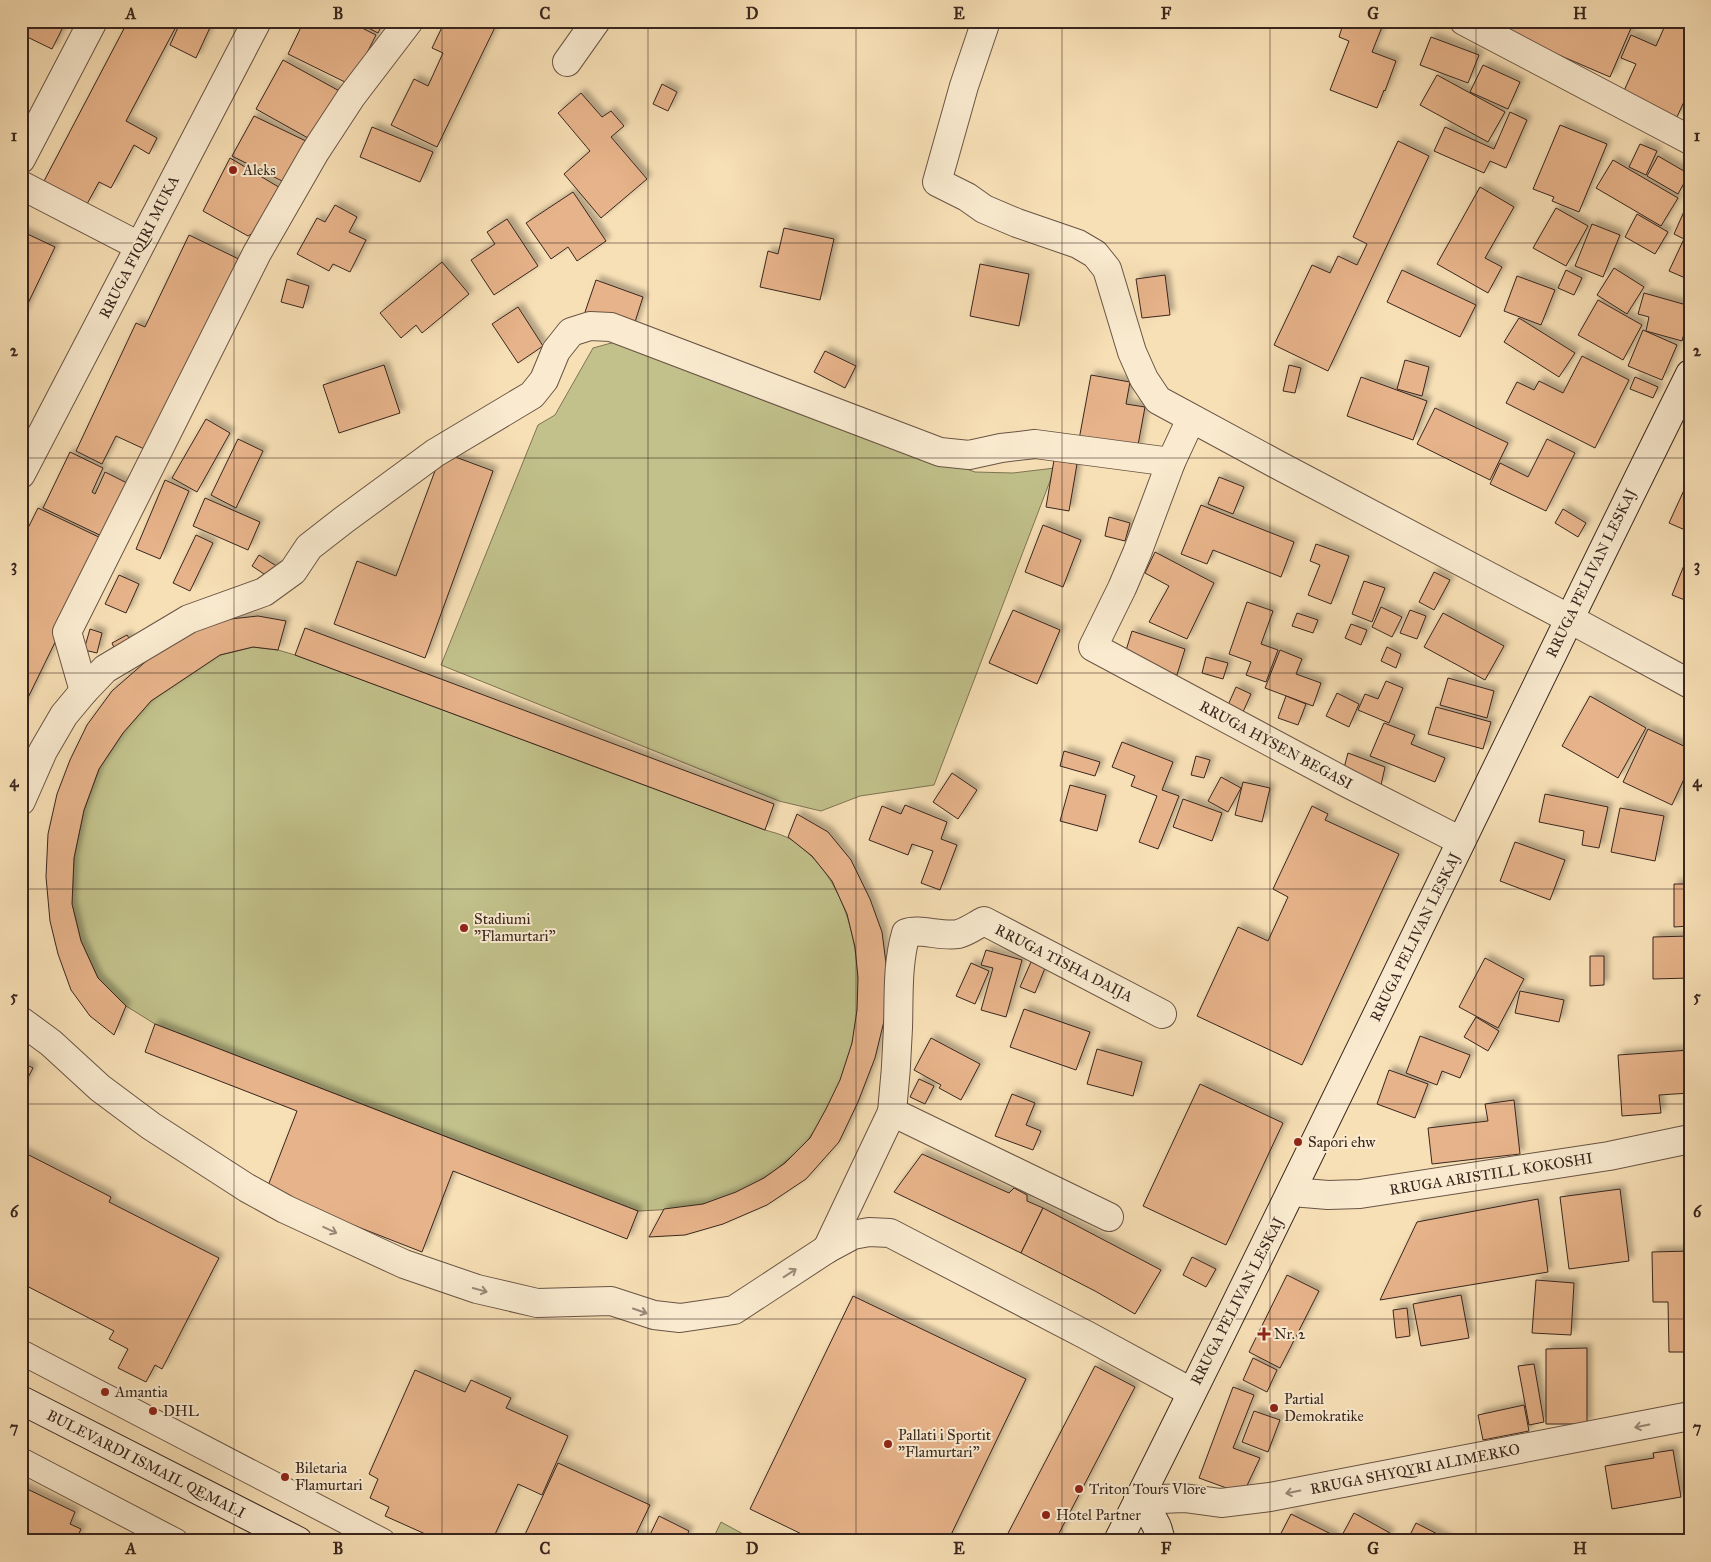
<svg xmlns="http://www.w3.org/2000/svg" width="1711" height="1562" font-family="'IM FELL Great Primer',serif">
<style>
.green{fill:#c2c18b;stroke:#7e7454}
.building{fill:#e7b38a;stroke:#39261e;filter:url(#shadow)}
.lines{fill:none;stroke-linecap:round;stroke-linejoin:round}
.pedestrian-casing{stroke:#695444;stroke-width:26}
.minor-casing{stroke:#695444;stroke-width:30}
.secondary-casing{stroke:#39261e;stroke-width:30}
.pedestrian{stroke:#faebd0;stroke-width:24}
.minor{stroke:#faebd0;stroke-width:28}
.secondary{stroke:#faebd0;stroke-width:28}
.oneway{stroke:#9a8877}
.grid{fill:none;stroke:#39261e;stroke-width:1;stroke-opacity:0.55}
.poi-dot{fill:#8f2418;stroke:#faebd0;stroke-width:2}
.labels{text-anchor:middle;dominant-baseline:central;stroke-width:4;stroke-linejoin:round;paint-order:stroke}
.poi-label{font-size:15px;fill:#39261e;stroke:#faebd0;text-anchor:start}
.street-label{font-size:15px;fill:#39261e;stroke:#faebd0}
.neatline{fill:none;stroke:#39261e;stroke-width:2}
.grid-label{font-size:16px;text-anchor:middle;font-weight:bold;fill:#39261e}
</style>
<defs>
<filter id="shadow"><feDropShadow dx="4.5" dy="-4.5" stdDeviation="2.5" flood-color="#0004"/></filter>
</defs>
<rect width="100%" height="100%" fill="#f8e0b6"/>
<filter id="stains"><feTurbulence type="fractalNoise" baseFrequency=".004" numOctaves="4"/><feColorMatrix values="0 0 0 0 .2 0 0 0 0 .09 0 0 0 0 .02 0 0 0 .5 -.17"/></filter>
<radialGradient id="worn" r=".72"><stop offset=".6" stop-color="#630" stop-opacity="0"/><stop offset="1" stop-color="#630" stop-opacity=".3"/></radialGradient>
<!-- green -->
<g class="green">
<path d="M615,342l360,130 38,1 42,-5 -121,317 -74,11 -39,15 -42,-10 -338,-136 97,-240 17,-10 38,-67z"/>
<path d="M253,647l25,3 17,5 470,175c7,2 15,4 21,7 6,2 11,7 16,11 54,43 65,132 50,196 -8,32 -23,66 -42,93 -6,9 -16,17 -24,24 -20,19 -57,37 -83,43 -21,5 -43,6 -65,7l-483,-187 -29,-18 -28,-28 -17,-37 -9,-37 2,-46 10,-48 15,-41 24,-36 28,-32 69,-46z"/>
<path d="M721,1522l35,19h-44z"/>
</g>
<!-- building -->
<g class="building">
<path d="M21,21h45l-14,28 -31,-15z"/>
<path d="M128,21h51l-53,100 31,17 -8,16 -15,-9 -23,43 -12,-6 -12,22 -43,-23z"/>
<path d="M181,21h32l-17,37 -26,-13z"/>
<path d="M304,21h44l28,14 -25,50 -63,-31z"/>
<path d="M355,21h29l-6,12z"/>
<path d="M445,21h53l-61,126 -46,-22 23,-46 14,7 15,-33 -11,-5z"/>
<path d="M1344,21l40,1 -12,30 24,9 -11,30 -1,-1 -7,18 -47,-18 19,-49 -10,-4z"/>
<path d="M1490,21h144l-24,56 -121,-52z"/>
<path d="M1667,21h23v75l-3,-1 -10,22 -54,-24 13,-29 -15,-6 10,-23 25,11z"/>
<path d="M1431,37l48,18 -11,28 -48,-18z"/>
<path d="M283,60l60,33 -26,50 -61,-34z"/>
<path d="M1483,65l37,17 -12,27 -38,-17z"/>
<path d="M1437,75l68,37 -17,30 -68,-37z"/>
<path d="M662,84l15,8 -9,19 -15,-7z"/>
<path d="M581,93l21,24 9,-6 13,15 -13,11 36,42 -46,39 -37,-44 26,-23 -32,-38z"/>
<path d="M1510,112l17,8 -21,48 -16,-7 -6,12 -50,-22 11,-24 49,22z"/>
<path d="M254,116l58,28 -22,41 -58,-29z"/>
<path d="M1560,125l47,19 -28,68 -27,-11 2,-4 -21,-8z"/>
<path d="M372,127l61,25 -13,30 -60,-25z"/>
<path d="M1398,141l31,15 -101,215 -54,-26 38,-80 18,8 8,-17 19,9 10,-21 -14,-7z"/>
<path d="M1640,144l17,7 -11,24 -17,-8z"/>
<path d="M1658,156l31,18 -11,20 -31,-18z"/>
<path d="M230,158l57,34 -23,34 -16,10 -45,-25z"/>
<path d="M1613,160l65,38 -17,28 -65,-38z"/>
<path d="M1480,187l34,20 -29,51 17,9 -14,26 -51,-29z"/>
<path d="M573,192l33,49 -29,20 -9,-14 -17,12 -25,-36z"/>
<path d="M1690,198v82l-21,-9 15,-32 -10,-5z"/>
<path d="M335,205l22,12 -8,15 17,8 -16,32 -17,-8 -4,7 -32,-17 20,-36 8,4z"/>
<path d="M1556,208l32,18 -22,40 -33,-18z"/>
<path d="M1637,214l31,18 -13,22 -30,-17z"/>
<path d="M507,219l31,47 -44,29 -23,-35 24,-16 -8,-12z"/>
<path d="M1592,224l28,11 -17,42 -28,-11z"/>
<path d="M784,228l50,11 -14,61 -60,-13 8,-36 10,3z"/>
<path d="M21,231l34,16 -34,71z"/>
<path d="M189,235l58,28 -94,190 -37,-17 -14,28 -26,-13 60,-128 9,4z"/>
<path d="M442,262l27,32 -47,39 -6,-8 -15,13 -21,-25z"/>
<path d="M980,264l49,10 -10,52 -49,-10z"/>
<path d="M1614,268l30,19 -17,27 -30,-19z"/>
<path d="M1402,270l74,35 -16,32 -73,-35z"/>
<path d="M1566,270l16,8 -8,17 -16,-7z"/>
<path d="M1165,275l5,40 -28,3 -6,-39z"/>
<path d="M1517,276l38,14 -14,35 -37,-14z"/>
<path d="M287,279l22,7 -6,22 -22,-6z"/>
<path d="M596,280l47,17 -10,31 -48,-16z"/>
<path d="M1644,293l46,13v5l-8,30 -36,-10 3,-14 -11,-3z"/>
<path d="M1598,300l44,25 -19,35 -45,-25z"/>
<path d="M518,307l25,39 -25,17 -26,-39z"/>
<path d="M1519,318l56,35 -16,24 -55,-35z"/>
<path d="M1643,330l34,15 -15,35 -34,-14z"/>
<path d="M825,351l31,15 -11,22 -31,-16z"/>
<path d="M1582,356l47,24 -34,68 -89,-45 11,-21 17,8 5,-9 24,12z"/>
<path d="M1405,360l24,7 -7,29 -25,-7z"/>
<path d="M384,365l16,48 -61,20 -16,-48z"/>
<path d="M1289,365l12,3 -6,25 -12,-2z"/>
<path d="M1091,375l39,7 -4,22 19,3 -9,49 -58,-11z"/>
<path d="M1361,377l66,24 -14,39 -66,-24z"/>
<path d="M1635,377l23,10 -5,11 -23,-9z"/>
<path d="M1435,408l73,35 -18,37 -73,-36z"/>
<path d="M206,419l24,14 -33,59 -25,-14z"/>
<path d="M238,439l25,12 -27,57 -25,-13z"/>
<path d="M1547,439l28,14 -29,58 -56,-27 10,-21 28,14z"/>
<path d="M70,452l33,16 -11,24 3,2 10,-22 30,15 -27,52 -65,-31z"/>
<path d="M442,452l51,19 -68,187 -91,-34 23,-63 39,15z"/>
<path d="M1054,460l23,4 -8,47 -23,-4z"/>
<path d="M1219,477l25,10 -11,27 -25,-10z"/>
<path d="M1690,477v43l-5,10 -16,-7z"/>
<path d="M165,480l24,11 -29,68 -24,-10z"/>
<path d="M205,498l55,24 -12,28 -55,-24z"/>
<path d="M1201,505l93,37 -13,35 -68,-27 -6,14 -26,-10z"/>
<path d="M38,508l67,32 -84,172v-170z"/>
<path d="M1563,509l23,14 -8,14 -23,-14z"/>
<path d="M1109,517l21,6 -5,18 -20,-5z"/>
<path d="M1043,525l38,15 -18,47 -38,-15z"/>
<path d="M196,535l17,8 -23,48 -17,-8z"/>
<path d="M1316,544l33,12 -18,48 -23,-9 12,-30 -10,-4z"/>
<path d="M1155,552l59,31 -27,56 -38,-17 20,-36 -24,-13z"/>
<path d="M1689,553h1v49l-18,-7z"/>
<path d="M259,555l19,12 -8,11 -18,-12z"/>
<path d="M1434,572l16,8 -16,30 -15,-8z"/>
<path d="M119,575l20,9 -13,29 -21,-9z"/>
<path d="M1364,581l21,7 -13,34 -20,-8z"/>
<path d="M1247,602l26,9 -12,33 17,6 -12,32 -20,-7 5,-13 -22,-8z"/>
<path d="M1381,607l21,10 -10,20 -20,-10z"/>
<path d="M1013,610l47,20 -23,54 -48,-21z"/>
<path d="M1410,610l16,6 -9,23 -17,-6z"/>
<path d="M1297,613l21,7 -5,13 -21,-7z"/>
<path d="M1443,613l61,33 -19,34 -61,-33z"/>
<path d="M258,616l28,5 -8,29 -25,-3 -33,8 -69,46 -28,32 -24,36 -15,41 -10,48 -2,46 9,37 17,37 28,28 -12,29 -24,-19 -19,-26 -13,-36 -8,-33 -4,-44 2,-43 9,-40 13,-34 17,-35 25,-34 39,-34 34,-21 36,-16z"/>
<path d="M1351,624l16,6 -6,15 -16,-7z"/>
<path d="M305,628l469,176 -9,26 -470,-175z"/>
<path d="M90,629l12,4 -5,20 -13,-3z"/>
<path d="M1132,631l53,18 -9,29 -53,-18z"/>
<path d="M127,635l8,12 -17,10 -6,-14z"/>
<path d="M1387,647l14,7 -5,14 -15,-7z"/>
<path d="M1280,650l22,9 -6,15 25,9 -8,23 -48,-18z"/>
<path d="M1206,657l22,6 -5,16 -21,-6z"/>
<path d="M1448,678l46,13 -7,27 -47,-13z"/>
<path d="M1386,681l17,7 -14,35 -31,-13 7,-16 13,5z"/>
<path d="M1236,687l15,7 -8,18 -15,-7z"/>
<path d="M1337,693l22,11 -10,23 -23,-11z"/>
<path d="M1286,696l20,8 -8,21 -20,-7z"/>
<path d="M1590,696l56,32 -28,50 -56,-32z"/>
<path d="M1436,707l55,15 -8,27 -55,-15z"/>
<path d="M1384,723l31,12 -4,9 34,14 -10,24 -65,-26z"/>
<path d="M1648,729l42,20v17l-18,39 -49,-23z"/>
<path d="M1122,742l51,20 -11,28 17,6 -21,53 -19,-7 18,-46 -26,-10 4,-10 -23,-9z"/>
<path d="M1064,751l36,11 -5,14 -35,-10z"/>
<path d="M1348,753l37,14 -4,18 -34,-7 -3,-10z"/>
<path d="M1196,756l14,4 -6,18 -13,-3z"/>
<path d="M952,773l25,17 -19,29 -25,-17z"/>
<path d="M1221,777l20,11 -13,24 -20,-11z"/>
<path d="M1243,782l27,6 -8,34 -27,-7z"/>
<path d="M1070,785l36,10 -9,36 -37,-10z"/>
<path d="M1545,794l63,13 -9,41 -17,-3 2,-14 -45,-9z"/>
<path d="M1183,799l39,14 -10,28 -39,-14z"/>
<path d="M905,805l42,17 -6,17 16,6 -17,45 -19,-7 12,-32 -21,-7 -4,11 -39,-15 13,-34 19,8z"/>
<path d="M1312,806l16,8 -3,6 74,34 -97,211 -105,-49 41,-89 30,14 20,-44 -15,-8z"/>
<path d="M1620,808l44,8 -9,45 -44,-9z"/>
<path d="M797,814l31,18 23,28 19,39 12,33 6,47 -4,42 -9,37 -17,44 -19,40 -33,37 -39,26 -44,19 -38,11 -36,2 15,-28 39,-5 33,-12 28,-14 21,-15 25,-25 16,-29 14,-29 12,-37 5,-33 1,-32 -3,-31 -8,-33 -15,-33 -20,-25 -24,-19z"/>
<path d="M1515,842l50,18 -15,40 -50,-19z"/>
<path d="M1674,884h16v42l-16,1z"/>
<path d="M1690,936v42l-37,1v-42z"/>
<path d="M986,950l36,10 -16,57 -25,-7 12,-42 -12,-3z"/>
<path d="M1590,956h14v29l-14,1z"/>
<path d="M1485,958l39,21 -26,49 -39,-21z"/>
<path d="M1031,962l14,6 -10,25 -15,-6z"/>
<path d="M971,963l18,8 -14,33 -19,-8z"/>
<path d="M1520,991l44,9 -5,22 -44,-9z"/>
<path d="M1024,1009l66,23 -14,38 -66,-23z"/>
<path d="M1476,1017l23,14 -11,20 -24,-14z"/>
<path d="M155,1024l483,187 -11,28 -174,-68 -31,81 -156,-61 31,-80 -152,-59z"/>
<path d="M1420,1036l50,19 -10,23 -18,-7 -5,14 -31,-12z"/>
<path d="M931,1038l49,26 -19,36 -22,-12 2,-3 -27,-15z"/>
<path d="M1097,1049l45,13 -9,34 -46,-12z"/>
<path d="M1690,1050v43l-31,2 2,18 -39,3 -4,-61z"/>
<path d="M21,1062l12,6 -12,23z"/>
<path d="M1389,1070l39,14 -13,34 -38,-14z"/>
<path d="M919,1079l15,7 -9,18 -15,-7z"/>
<path d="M1200,1084l83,39 -57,122 -83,-39z"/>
<path d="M1012,1094l23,9 -9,22 15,6 -8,19 -38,-14z"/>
<path d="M1514,1100l6,54 -88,10 -4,-36 60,-7 -3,-17z"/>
<path d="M21,1151l90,46 -2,5 110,56 -57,111 -7,-4 -9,17 -28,-14 10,-19 -19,-10 5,-8 -93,-48z"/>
<path d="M922,1154l87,39 5,-5 13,7v6l16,7 -22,45 -127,-61z"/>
<path d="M1620,1189l9,72 -60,8 -9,-72z"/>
<path d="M1538,1199l10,73 -168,28 37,-78z"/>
<path d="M1043,1208l118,62 -26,44 -40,-23 -74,-38z"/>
<path d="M1690,1251v101h-21l-1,-50h-15l-1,-50z"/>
<path d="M1192,1257l24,12 -10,18 -23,-12z"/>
<path d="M1287,1275l32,16 -39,77 -31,-16z"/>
<path d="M1536,1280l38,3 -3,52 -39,-2z"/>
<path d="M1461,1295l8,43 -48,8 -8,-42z"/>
<path d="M853,1296l173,83 -78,162h-132l-66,-32z"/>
<path d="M1407,1308l3,28 -14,2 -3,-28z"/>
<path d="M1587,1348v76h-41v-75z"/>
<path d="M1253,1358l24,12 -10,22 -24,-12z"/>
<path d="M1534,1364l10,58 -15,3 -11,-59z"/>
<path d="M1095,1366l40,21 -80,154h-51z"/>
<path d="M415,1370l50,22 6,-12 40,18 -5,10 62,28 -26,59 -24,-11 -26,57h-51l-56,-25 4,-9 -19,-9 8,-19 -9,-5z"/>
<path d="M1233,1387l21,8 -21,53 27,10 -17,36 -44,-16z"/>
<path d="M1524,1405l5,26 -46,9 -5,-25z"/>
<path d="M1254,1411l26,9 -12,32 -26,-10z"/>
<path d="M1673,1450l8,47 -69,12 -7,-43 49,-8 -1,-5z"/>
<path d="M558,1463l92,42 -14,29 12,5 11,-23 30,15 -5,10h-162z"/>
<path d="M21,1486l54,26 -5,12 11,5 -5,11 -6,-3 -2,4h-47z"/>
<path d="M1354,1513l36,20 -4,8h-47z"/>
<path d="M1291,1514l44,22 -2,5h-56z"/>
<path d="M1416,1523l35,18h-44z"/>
</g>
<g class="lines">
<defs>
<g id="pedestrian">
<path d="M21,1352l362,189"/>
<path d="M21,1460l155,81"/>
</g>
<g id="minor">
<path d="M986,21l-22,65 -27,96 30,15 17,12 33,14 61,21 17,10 12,15 25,83 12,27 14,21 120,65 290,153 122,66"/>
<path d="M1464,21l226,119"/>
<path d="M567,62l29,-41"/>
<path d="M21,159l72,-138"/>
<path d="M21,185l118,61"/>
<path d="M1191,419l-20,43 -34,91 -15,35 -29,59 254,136 114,58"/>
<path d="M21,474l236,-453"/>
<path d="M84,691l-17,-59 190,-379 58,-101 36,-55 58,-76"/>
<path d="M21,801l22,-50 21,-36 20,-24 21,-22 84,-50 75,-27 29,-21 16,-24 36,-28 90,-66 97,-58 12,-15 12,-29 15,-19 19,-6 21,1 329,125 29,3 32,-7 34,-4 136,18"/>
<path d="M21,1021l30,22 49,45 51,38 96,62 38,21 119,55 73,25 60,14 74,-2 43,14 26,3 54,-8 93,-61 26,-14 16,-3 21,1 198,103 103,56"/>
<path d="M892,1112c3,-28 5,-56 6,-84 1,-32 -1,-63 8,-95 13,-5 36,4 52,1 9,-2 18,-9 26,-13l178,93"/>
<path d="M1292,1192l36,3 32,-1 249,-38 81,-17"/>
<path d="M827,1249l65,-137 217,105"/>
<path d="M1138,1500l46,-2 37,5 49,-6 420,-81"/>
</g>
<g id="secondary">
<path d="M21,1400l277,141"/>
<path d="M1138,1500c10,12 22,25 22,41"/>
<path d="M1118,1541c195,-387 379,-779 572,-1167"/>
</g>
</defs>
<!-- pedestrian casing -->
<use href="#pedestrian" class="pedestrian-casing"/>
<!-- minor casing -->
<use href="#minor" class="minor-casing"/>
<!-- secondary casing -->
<use href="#secondary" class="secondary-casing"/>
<!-- pedestrian -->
<use href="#pedestrian" class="pedestrian"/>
<!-- minor -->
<use href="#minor" class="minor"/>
<!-- secondary -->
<use href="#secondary" class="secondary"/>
</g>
<!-- one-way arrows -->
<defs><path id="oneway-shaft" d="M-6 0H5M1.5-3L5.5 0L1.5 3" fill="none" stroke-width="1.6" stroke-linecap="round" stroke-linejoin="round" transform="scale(1.25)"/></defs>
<g class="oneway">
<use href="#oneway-shaft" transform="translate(330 1230) rotate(25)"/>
<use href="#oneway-shaft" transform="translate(790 1273) rotate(-33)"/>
<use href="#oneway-shaft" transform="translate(480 1290) rotate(15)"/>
<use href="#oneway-shaft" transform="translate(640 1311) rotate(19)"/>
<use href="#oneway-shaft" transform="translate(1642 1426) rotate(169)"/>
<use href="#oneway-shaft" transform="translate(1293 1492) rotate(169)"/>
</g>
<!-- grid -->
<path class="grid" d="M234,21v1520M442,21v1520M648,21v1520M856,21v1520M1062,21v1520M1270,21v1520M1476,21v1520M21,243h1669M21,458h1669M21,673h1669M21,889h1669M21,1104h1669M21,1319h1669"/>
<!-- markers -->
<g class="poi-dot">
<circle cx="233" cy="170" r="5"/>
<circle cx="464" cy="928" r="5"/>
<circle cx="1298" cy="1142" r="5"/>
<path d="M1261.5 1326.5h5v5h5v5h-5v5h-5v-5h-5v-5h5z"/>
<circle cx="105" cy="1392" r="5"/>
<circle cx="1274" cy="1408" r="5"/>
<circle cx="153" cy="1411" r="5"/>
<circle cx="888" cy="1444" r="5"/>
<circle cx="285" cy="1477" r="5"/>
<circle cx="1079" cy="1489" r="5"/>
<circle cx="1046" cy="1515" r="5"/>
</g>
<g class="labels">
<!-- poi labels -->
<g class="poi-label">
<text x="243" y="170">Aleks</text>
<text x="474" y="919">Stadiumi<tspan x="474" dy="17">"Flamurtari"</tspan></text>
<text x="1308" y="1142">Sapori ehw</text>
<text x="1274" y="1334">Nr. 2</text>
<text x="115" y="1392">Amantia</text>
<text x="1284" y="1399">Partial<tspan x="1284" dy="17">Demokratike</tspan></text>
<text x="163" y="1411">DHL</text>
<text x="898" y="1435">Pallati i Sportit<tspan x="898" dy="17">"Flamurtari"</tspan></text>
<text x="295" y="1468">Biletaria<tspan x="295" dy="17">Flamurtari</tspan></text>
<text x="1089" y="1489">Triton Tours Vlore</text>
<text x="1056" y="1515">Hotel Partner</text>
</g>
<!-- street labels -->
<g class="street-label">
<text transform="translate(139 247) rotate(-63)">RRUGA FIQIRI MUKA</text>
<text transform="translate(1591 573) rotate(-64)">RRUGA PELIVAN LESKAJ</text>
<text transform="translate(1276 745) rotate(28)">RRUGA HYSEN BEGASI</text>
<text transform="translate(1415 937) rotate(-64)">RRUGA PELIVAN LESKAJ</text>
<text transform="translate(1064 963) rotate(27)">RRUGA TISHA DAIJA</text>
<text transform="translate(1491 1174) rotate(-9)">RRUGA ARISTILL KOKOSHI</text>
<text transform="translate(1237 1301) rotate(-63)">RRUGA PELIVAN LESKAJ</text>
<text transform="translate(146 1464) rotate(27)">BULEVARDI ISMAIL QEMALI</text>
<text transform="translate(1415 1469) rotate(-11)">RRUGA SHYQYRI ALIMERKO</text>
</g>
</g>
<!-- margin -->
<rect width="1711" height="1562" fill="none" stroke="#f8e0b6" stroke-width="55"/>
<rect x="28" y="28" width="1656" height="1506" class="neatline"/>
<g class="grid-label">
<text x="131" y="19">A</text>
<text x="338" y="19">B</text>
<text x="545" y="19">C</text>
<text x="752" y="19">D</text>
<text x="959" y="19">E</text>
<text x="1166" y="19">F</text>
<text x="1373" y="19">G</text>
<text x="1580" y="19">H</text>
<text x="14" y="141">1</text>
<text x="1697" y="141">1</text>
<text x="14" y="356">2</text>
<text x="1697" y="356">2</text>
<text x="14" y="571">3</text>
<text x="1697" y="571">3</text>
<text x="14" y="787">4</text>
<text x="1697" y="787">4</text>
<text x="14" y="1002">5</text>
<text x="1697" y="1002">5</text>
<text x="14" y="1217">6</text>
<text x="1697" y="1217">6</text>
<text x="14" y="1433">7</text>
<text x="1697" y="1433">7</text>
<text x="131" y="1554">A</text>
<text x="338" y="1554">B</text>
<text x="545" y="1554">C</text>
<text x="752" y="1554">D</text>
<text x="959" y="1554">E</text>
<text x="1166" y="1554">F</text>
<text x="1373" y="1554">G</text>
<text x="1580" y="1554">H</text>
</g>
<rect width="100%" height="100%" filter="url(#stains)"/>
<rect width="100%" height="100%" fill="url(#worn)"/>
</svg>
